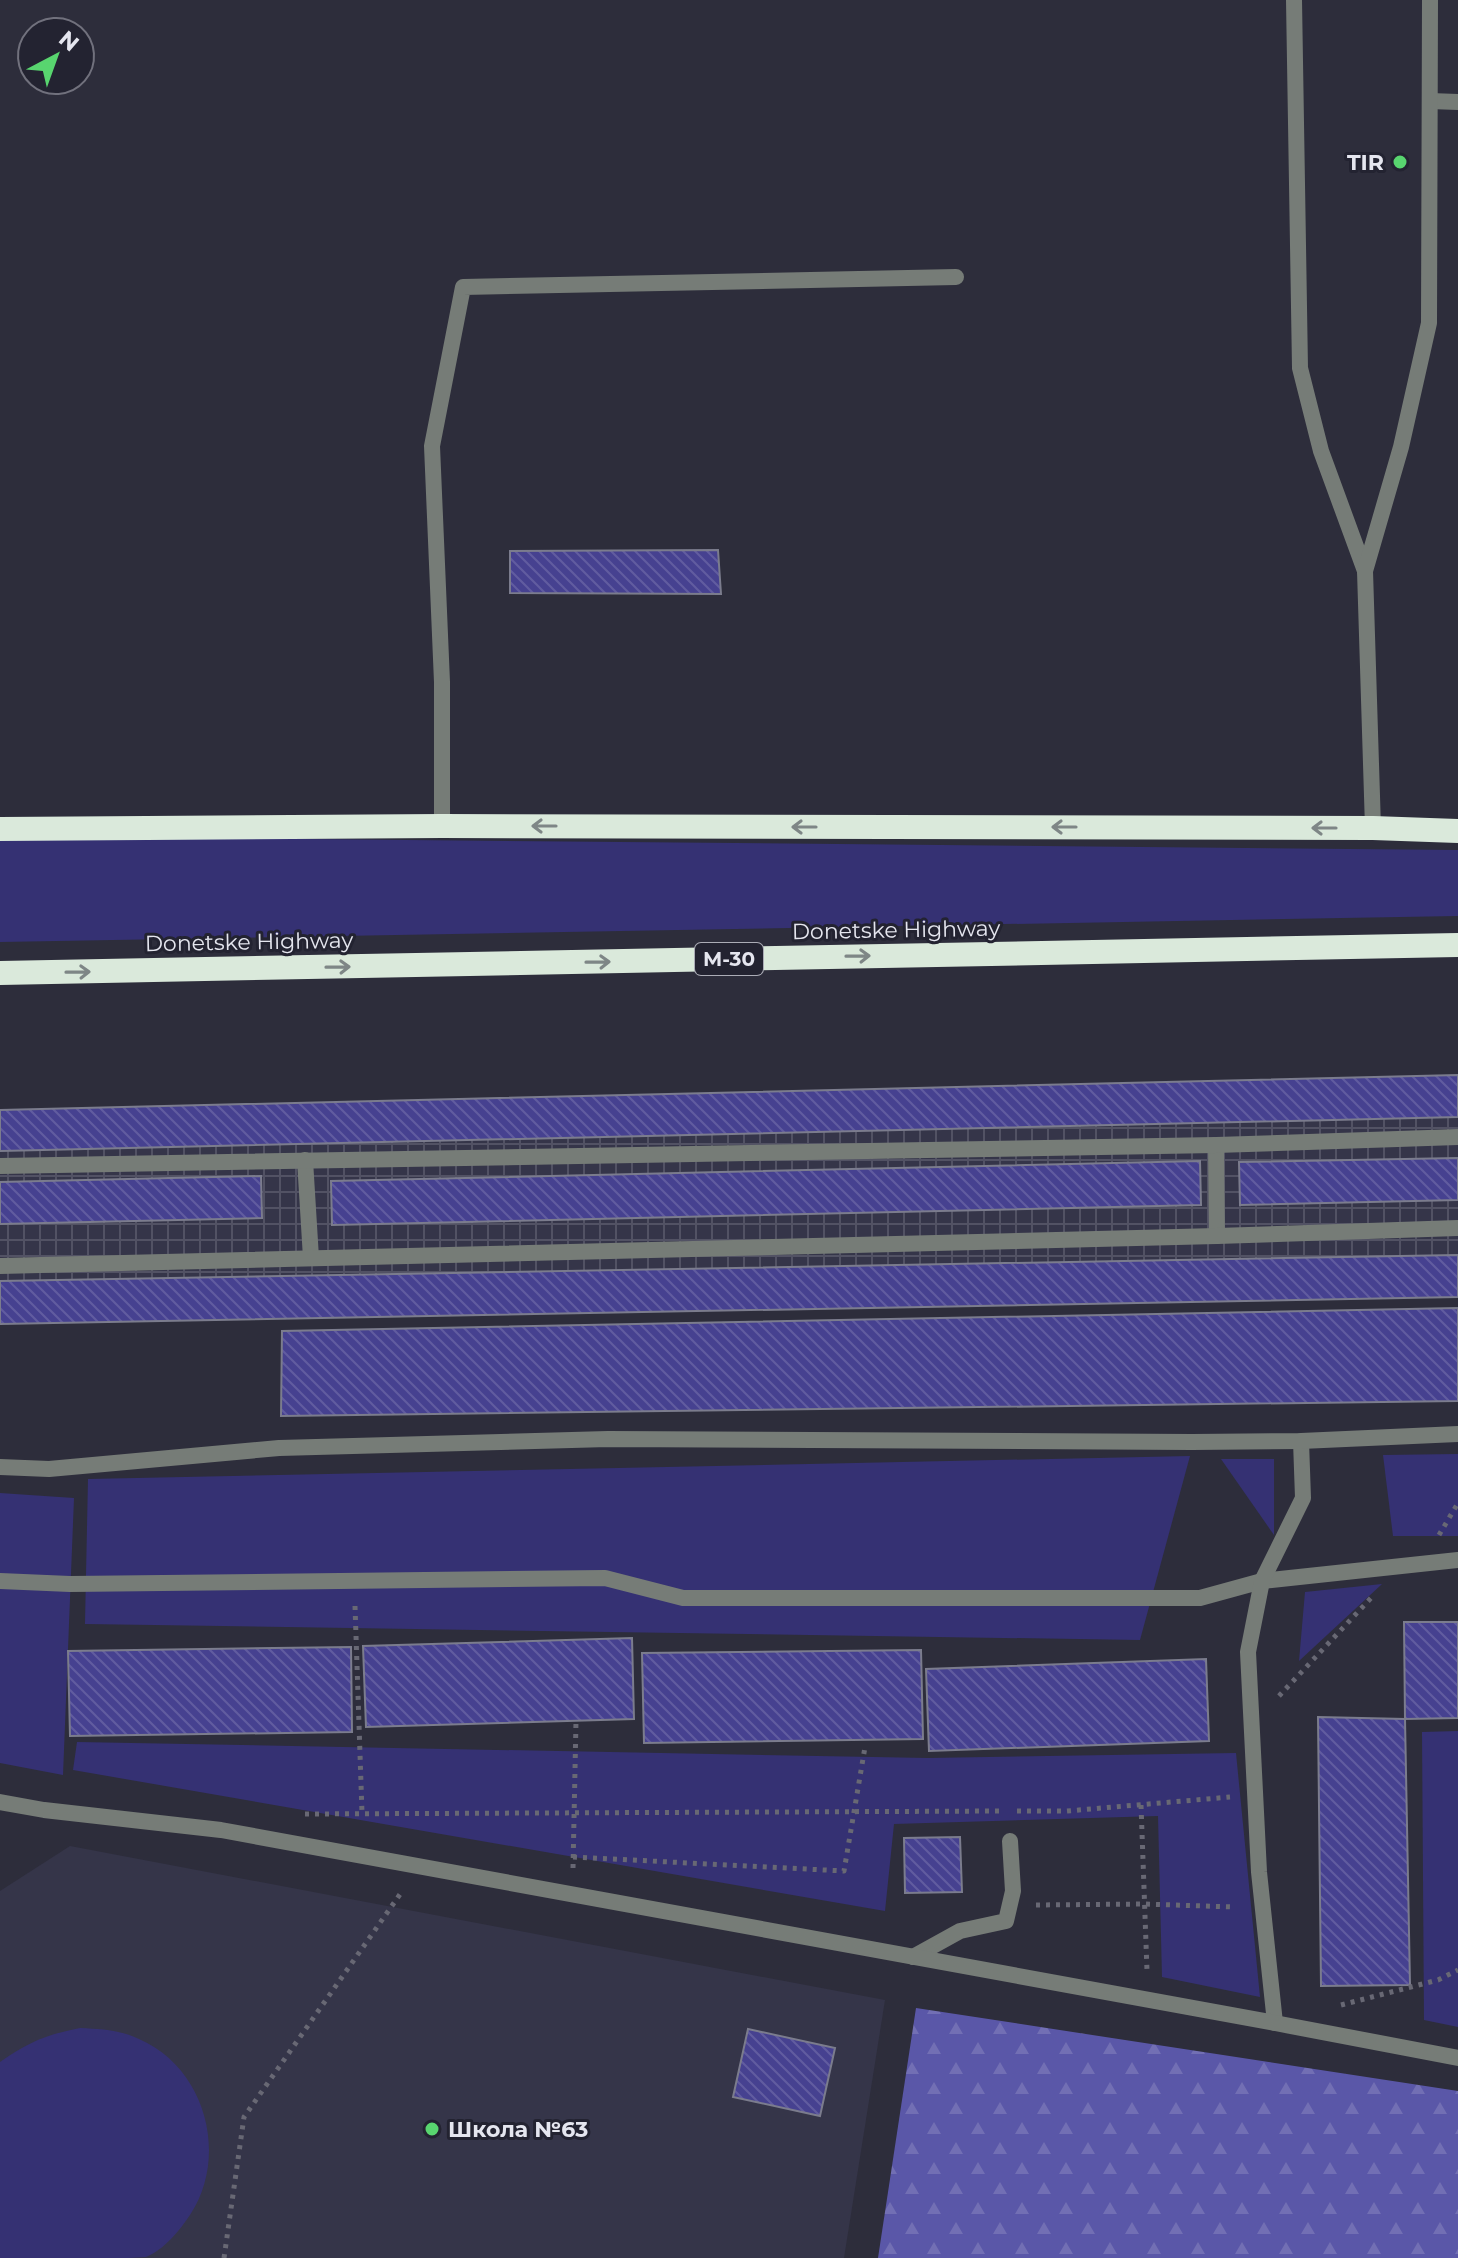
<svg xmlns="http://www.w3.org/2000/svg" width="1458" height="2258" font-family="Montserrat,sans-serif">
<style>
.built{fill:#353549}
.industrial{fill:url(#industrial-grid)}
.green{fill:#353173}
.forest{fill:url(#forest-firs)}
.building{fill:url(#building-back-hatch);stroke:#7b7c8d;stroke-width:2}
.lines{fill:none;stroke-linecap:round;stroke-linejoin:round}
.path{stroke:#686874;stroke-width:5;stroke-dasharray:4 6;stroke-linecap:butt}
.lane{stroke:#767c77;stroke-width:16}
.street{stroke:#767c77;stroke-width:16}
.highway{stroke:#dae9db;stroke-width:24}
.oneway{stroke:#7e8686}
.poi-dot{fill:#58d56f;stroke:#232331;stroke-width:3}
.labels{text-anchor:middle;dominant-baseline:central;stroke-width:6;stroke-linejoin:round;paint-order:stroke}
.shield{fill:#232331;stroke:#abacb6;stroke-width:2}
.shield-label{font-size:20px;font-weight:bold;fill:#e5e6ef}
.poi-label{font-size:22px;font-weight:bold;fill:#e5e6ef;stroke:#232331;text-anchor:end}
.street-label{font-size:22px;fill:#e5e6ef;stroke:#232331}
</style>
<defs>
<pattern id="industrial-grid" width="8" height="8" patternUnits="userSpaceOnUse" patternTransform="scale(2)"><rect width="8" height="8" fill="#353549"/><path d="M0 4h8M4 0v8" fill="none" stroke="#525264"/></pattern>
<pattern id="forest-firs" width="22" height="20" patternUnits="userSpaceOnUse" patternTransform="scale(2)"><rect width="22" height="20" fill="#5a57a8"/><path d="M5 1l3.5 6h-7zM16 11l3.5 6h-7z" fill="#726fb4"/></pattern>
<pattern id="building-back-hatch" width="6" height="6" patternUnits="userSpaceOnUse" patternTransform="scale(2)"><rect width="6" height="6" fill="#464190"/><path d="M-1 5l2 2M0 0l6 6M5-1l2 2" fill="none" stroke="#615ca0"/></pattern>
</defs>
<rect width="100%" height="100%" fill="#2d2d3b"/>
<!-- built -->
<path class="built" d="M70,1846l815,154 -41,258h-844v-367z"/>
<!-- industrial -->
<path class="industrial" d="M1458,1075v222l-1458,27v-214z"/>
<!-- green -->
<g class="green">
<path d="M0,836l1458,14v66l-1458,26z"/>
<path d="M1458,1454v82h-65l-10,-81z"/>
<path d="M1190,1456l-50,184 -1055,-16 3,-145z"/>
<path d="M1221,1459h53v76z"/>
<path d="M0,1493l74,5 -11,277 -63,-12z"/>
<path d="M1382,1584l-83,77 6,-69z"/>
<path d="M1458,1731v296l-34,-7 -2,-288z"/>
<path d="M77,1742l851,16 308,-5 24,244 -98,-20 -4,-161 -264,8 -9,87 -812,-141z"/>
<path d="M80,2028c21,1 40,2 59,11 67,29 90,117 51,176 -10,15 -26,35 -44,42 -9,1 -25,1 -36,1 -37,0 -73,0 -110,0v-196c29,-20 45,-27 80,-34z"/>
</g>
<!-- forest -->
<path class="forest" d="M916,2008l542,83v167h-580z"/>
<!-- building -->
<g class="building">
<path d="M718,550l3,44 -211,-1v-42z"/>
<path d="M1458,1075v42l-1458,34v-41z"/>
<path d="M1458,1158v42l-218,5 -1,-43z"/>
<path d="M1200,1161l1,44 -869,20 -1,-44z"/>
<path d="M261,1176l1,42 -262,6v-42z"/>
<path d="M1458,1255v42l-1458,27v-43z"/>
<path d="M1458,1308v93l-1177,15 1,-85z"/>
<path d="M1404,1622h54v96l-53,1z"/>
<path d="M632,1638l2,81 -268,8 -3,-81z"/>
<path d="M351,1647l1,85 -282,4 -2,-85z"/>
<path d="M921,1650l2,89 -279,4 -2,-90z"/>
<path d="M1206,1659l3,82 -280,10 -3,-82z"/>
<path d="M1318,1717l87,2 5,266 -89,1z"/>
<path d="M960,1837l2,55 -57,1 -1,-55z"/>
<path d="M748,2029l87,19 -15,68 -87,-19z"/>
</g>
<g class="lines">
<!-- path -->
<g class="path">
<path d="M1439,1535l19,-32"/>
<path d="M355,1606l7,207"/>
<path d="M1279,1696l92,-98"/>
<path d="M1141,1805l6,166"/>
<path d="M1017,1811h50l163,-14"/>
<path d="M305,1814l698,-3"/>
<path d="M573,1857l271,14 21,-124"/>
<path d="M573,1868l3,-147"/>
<path d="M1036,1905l108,-1 90,3"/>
<path d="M1341,2005l97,-25 20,-10"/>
<path d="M224,2258l20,-141 159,-227"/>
</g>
<!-- lane -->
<g class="lane">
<path d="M1294,0l6,368 21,83 44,120"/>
<path d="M1430,101l28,1"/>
<path d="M442,826v-144l-10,-236 31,-159 493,-10"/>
<path d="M1373,828l-8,-257 36,-124 28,-124 1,-323"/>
<path d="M1216,1145l1,91"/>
<path d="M305,1160l6,98"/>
<path d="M0,1166l1216,-21 242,-8"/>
<path d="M0,1266l1217,-30 241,-8"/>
<path d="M0,1581l70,3 535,-6 78,20h517l62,-17 196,-21"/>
<path d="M913,1957l47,-26 46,-10 7,-30 -3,-50"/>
<path d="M1275,2023l-16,-151 -11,-220 14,-71 41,-83 -2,-57"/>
</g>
<!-- street -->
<g class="street">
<path d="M0,1467l49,2 230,-21 329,-9 584,3 109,-1 157,-7"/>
<path d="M0,1802l44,8 177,20 1054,193 183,35"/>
</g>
<!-- highway -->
<g class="highway">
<path d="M0,829l442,-3 931,2 85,3"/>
<path d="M0,973l1458,-28"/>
</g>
</g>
<!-- one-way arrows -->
<defs><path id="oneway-shaft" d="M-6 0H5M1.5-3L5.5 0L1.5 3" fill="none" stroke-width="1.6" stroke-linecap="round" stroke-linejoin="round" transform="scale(2)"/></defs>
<g class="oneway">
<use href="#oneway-shaft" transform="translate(544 826) rotate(-180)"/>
<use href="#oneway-shaft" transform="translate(804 827) rotate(-180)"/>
<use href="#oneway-shaft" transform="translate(1064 827) rotate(-180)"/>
<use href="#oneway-shaft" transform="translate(1324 828) rotate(-180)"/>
<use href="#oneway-shaft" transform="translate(858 956) rotate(-1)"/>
<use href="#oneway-shaft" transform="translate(598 962) rotate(-1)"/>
<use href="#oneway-shaft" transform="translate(338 967) rotate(-1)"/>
<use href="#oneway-shaft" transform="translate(78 972) rotate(-1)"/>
</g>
<!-- markers -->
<g class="poi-dot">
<circle cx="1400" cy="162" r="8"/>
<circle cx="432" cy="2129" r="8"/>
</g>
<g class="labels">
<!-- shield labels -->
<rect class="shield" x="695" y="943" width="68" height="32" rx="6"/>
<g class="shield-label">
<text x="729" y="959">М-30</text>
</g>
<!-- poi labels -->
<g class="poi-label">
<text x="1384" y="162">TIR</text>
<text x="448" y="2129" text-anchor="start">Школа №63</text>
</g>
<!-- street labels -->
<g class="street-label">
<text transform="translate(896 930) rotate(-1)">Donetske Highway</text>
<text transform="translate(249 942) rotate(-1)">Donetske Highway</text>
</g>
</g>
<!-- north arrow -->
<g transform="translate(56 56) rotate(41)"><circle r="38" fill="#232331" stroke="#71717d" stroke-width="2"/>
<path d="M0-6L14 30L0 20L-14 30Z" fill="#58d56f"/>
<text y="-12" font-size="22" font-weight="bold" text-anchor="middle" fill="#e5e6ef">N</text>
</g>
</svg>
